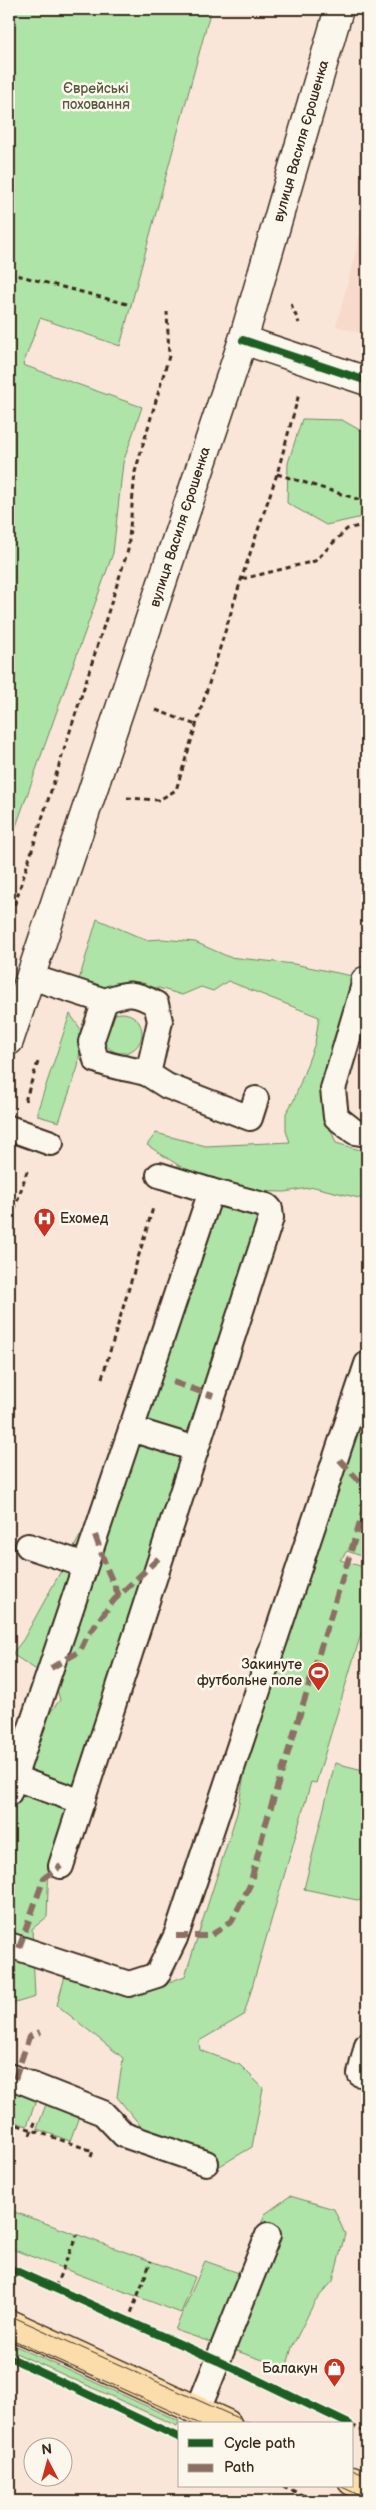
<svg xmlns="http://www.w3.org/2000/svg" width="376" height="2510" font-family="'Balsamiq Sans',sans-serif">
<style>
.built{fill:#f8daca}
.green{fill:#aee4a7;stroke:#748762}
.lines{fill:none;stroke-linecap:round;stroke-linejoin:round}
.service-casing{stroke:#3b2a1e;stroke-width:28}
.minor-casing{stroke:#3b2a1e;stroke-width:31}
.tertiary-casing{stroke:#3b2a1e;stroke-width:31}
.secondary-casing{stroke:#3b2a1e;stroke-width:31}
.primary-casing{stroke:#3b2a1e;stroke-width:31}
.path{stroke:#3b2a1e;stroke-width:3;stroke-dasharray:5 4;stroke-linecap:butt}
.service{stroke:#fbf7ec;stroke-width:24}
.minor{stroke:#fbf7ec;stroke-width:28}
.tertiary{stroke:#fbf7ec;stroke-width:28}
.secondary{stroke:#fbf7ec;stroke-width:28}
.primary{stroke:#fbddab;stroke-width:28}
.tram{stroke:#3b2a1e;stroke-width:1}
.quiet{stroke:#8d6e63;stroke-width:6;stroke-dasharray:12 6;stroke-linecap:butt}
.cycleway-casing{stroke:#fbf7ec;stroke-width:11}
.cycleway{stroke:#1b5e20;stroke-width:8}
.labels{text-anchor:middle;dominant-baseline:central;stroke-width:5;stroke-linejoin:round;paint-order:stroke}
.park-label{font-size:14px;fill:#585840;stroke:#fbf7ec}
.street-label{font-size:14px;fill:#3b2a1e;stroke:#fbf7ec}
.poi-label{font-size:14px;fill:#3b2a1e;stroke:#fbf7ec;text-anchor:end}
</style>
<rect width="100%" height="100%" fill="#f9e6d8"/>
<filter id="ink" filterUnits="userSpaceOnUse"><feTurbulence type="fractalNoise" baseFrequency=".02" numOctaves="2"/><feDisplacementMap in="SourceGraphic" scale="10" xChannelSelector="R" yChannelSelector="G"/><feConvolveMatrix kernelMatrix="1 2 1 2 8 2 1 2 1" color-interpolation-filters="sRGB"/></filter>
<g filter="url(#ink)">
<!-- built -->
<path class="built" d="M367,210v125l-31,-9z"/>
<!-- green -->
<g class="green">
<path d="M9,9h202l-91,337 -80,-28 -17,47 119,42 -19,56 -10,90 -104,293z"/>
<path d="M302,419l40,1 25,14v82l-41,9 -39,-22 1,-40z"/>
<path d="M97,919l49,21 16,-1 33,3 34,15 65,7 58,12 -7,33 -16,116 7,18 31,9v48l-53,-13 -29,5 -45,-1 -45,-15 -48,-31 9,-12 50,13 84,-4 -4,-11v-18l8,-13 21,-57 4,-26 -91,-36 -15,10 -12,-4 -19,8 -23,-7 -25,-3 -32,4 -23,-9z"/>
<circle cx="122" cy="1033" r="20"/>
<path d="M70,1014l12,17 -4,36 -19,55 -21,-6v-7z"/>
<path d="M211,1191l52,13 -190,613 -24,46 -2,54 -15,12 3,68 -26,8v-276l39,-14 12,-15 -5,-18 -43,-28 11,-14 78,-142z"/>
<path d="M367,1402v156l-20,-7 -7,9 27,8v46l-51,169 -5,-1 -67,233 -45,26 1,9 40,15 23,23 -11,59 -39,23 -46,-12 -50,-61 6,-39 -66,-53 8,-29 76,17 44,-17 52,-163 26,-138 60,-177z"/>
<path d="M335,1763l32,8v131l-63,-13z"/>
<path d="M9,2080l30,12 -12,34 -18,-6z"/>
<path d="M49,2096l33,12 -12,33 -33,-12z"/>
<path d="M290,2196l44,13 11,25 -12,47 -18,20 -23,46 -7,26 -22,-13 -88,-30 30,-69 34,12 7,-12 19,-47z"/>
<path d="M9,2210l186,67 -14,36 -172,-65z"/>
<path d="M9,2343l170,78 -2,5 -168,-76z"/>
</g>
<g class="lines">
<defs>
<g id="service">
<path d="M31,977l74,24c23,-9 30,-9 51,3l4,17 -12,53 19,12 83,32 6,-19"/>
<path d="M365,981l-32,108 3,28 19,15 12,2"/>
<path d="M105,1001l-14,41 5,18c17,8 34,8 52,14"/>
<path d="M9,1128l42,15"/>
<path d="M131,1429l65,20"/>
<path d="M28,1546l57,19"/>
<path d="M9,1776l73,26"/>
<path d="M9,1793l202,-602 -52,-16"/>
<path d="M61,1866l210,-648 -1,-9 -3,-3 -56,-15"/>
<path d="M9,1945l120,39 28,-9 19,-39 191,-572"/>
<path d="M360,2074l7,-29"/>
<path d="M9,2076l94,37 21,22 82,28"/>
<path d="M198,2410l70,-175"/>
</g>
<path id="minor" d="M365,981h2"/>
<path id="tertiary" d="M243,340l124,41"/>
<path id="secondary" d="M9,1041l234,-701 96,-331"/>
<g id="primary">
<path d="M9,2324l218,100"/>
<path d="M352,2481l15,7"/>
</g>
</defs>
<!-- service casing -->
<use href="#service" class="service-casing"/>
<!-- minor casing -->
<use href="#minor" class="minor-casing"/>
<!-- tertiary casing -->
<use href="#tertiary" class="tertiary-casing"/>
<!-- secondary casing -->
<use href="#secondary" class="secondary-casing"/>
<!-- primary casing -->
<use href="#primary" class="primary-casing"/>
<!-- path -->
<g class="path">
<path d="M9,273l122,32"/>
<path d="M291,304l8,19"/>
<path d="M277,474l90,28"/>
<path d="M242,579l73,-18 32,-32 20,-5"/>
<path d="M156,710l40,15"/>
<path d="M127,798l32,2 17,-10 65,-210 36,-106 22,-80"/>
<path d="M9,922l119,-372 7,-78 34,-116 -2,-44"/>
<path d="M25,1101l13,-39"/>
<path d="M9,1227l19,-59"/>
<path d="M102,1378l51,-170"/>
<path d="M9,2122l84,29"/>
<path d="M30,2135l6,-15"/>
<path d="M91,2157l2,-6"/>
<path d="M9,2268l179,80"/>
<path d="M55,2287l22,-52"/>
<path d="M128,2321l23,-60"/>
<path d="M246,2375l103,49"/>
<path d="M352,2425l15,8"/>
<path d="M283,2486l32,15"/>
</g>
<!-- service -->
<use href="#service" class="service"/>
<!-- minor -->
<use href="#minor" class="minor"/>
<!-- tertiary -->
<use href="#tertiary" class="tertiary"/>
<!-- secondary -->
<use href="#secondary" class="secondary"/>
<!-- primary -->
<use href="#primary" class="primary"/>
<!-- tram -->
<g class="tram">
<path d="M9,2315l242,109"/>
<path d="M9,2338l191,86"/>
<path d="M352,2470l15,6"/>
<path d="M340,2486l27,13"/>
</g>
<!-- quiet -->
<g class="quiet">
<path d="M173,1382l40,14"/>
<path d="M95,1535l12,34 12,27"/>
<path d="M51,1668l29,-17 7,-15 27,-36 47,-44"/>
<path d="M176,1936h34l22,-15 18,-36 15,-59 100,-320 -4,-23 -24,-26"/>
<path d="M19,1948l25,-70 17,-12"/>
<path d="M15,2079l14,-42 11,-5"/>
</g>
<defs>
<g id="cycleway">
<path d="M243,340l124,41"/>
<path d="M9,2268l209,93 131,63"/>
<path d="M9,2357l171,81"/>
</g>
</defs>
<!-- cycleway casing -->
<use href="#cycleway" class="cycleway-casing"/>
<!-- cycleway -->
<use href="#cycleway" class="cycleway"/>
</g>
</g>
<!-- icons -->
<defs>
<symbol id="hospital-pin" viewBox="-11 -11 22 30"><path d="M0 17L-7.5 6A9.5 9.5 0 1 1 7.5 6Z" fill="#c8321e" stroke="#fbf7ec"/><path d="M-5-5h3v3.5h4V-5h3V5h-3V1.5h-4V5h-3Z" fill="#fff"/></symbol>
<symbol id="stadium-pin" viewBox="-11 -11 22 30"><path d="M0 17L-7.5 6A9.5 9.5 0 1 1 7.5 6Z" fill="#c8321e" stroke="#fbf7ec"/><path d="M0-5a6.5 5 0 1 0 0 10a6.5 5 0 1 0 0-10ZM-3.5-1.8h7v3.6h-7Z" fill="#fff"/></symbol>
<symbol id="shop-pin" viewBox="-11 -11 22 30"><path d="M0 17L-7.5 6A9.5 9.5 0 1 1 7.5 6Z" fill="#c8321e" stroke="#fbf7ec"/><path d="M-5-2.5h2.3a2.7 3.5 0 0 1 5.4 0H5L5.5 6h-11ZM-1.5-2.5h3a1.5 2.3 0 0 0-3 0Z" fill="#fff"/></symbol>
</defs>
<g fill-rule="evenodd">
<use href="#hospital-pin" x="32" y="1206" width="25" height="34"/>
<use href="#stadium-pin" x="306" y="1660" width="25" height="34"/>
<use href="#shop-pin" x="322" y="2356" width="25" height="34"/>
</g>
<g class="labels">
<!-- park labels -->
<g class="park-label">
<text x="96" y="88">Єврейські<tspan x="96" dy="16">поховання</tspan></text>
</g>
<!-- street labels -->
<g class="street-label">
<text transform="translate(301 141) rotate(-74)">вулиця Василя Єрошенка</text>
<text transform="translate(180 527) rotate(-72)">вулиця Василя Єрошенка</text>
</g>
<!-- poi labels -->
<g class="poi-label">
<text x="60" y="1218" text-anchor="start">Ехомед</text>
<text x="302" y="1664">Закинуте<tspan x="302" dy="16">футбольне поле</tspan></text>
<text x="318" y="2368">Балакун</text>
</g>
</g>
<!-- margin -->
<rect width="376" height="2510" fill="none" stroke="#fbf7ec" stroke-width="30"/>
<rect x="15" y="15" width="346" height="2480" fill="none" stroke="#3b2a1e" stroke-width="2" filter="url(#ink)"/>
<!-- legend -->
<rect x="178" y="2422" width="175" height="65" fill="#fbf7ec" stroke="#aea59a"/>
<rect x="188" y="2439" width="25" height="8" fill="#1b5e20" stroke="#aea59a"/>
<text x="224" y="2448" font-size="15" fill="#3b2a1e">Cycle path</text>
<rect x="188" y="2464" width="25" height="8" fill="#8d6e63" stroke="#aea59a"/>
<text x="224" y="2472" font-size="15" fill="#3b2a1e">Path</text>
<!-- north arrow -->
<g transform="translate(48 2462) rotate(354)"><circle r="24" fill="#fbf7ec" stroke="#aea59a"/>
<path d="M0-4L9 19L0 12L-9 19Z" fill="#c8321e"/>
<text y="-8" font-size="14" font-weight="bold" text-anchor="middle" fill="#3b2a1e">N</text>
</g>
</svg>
